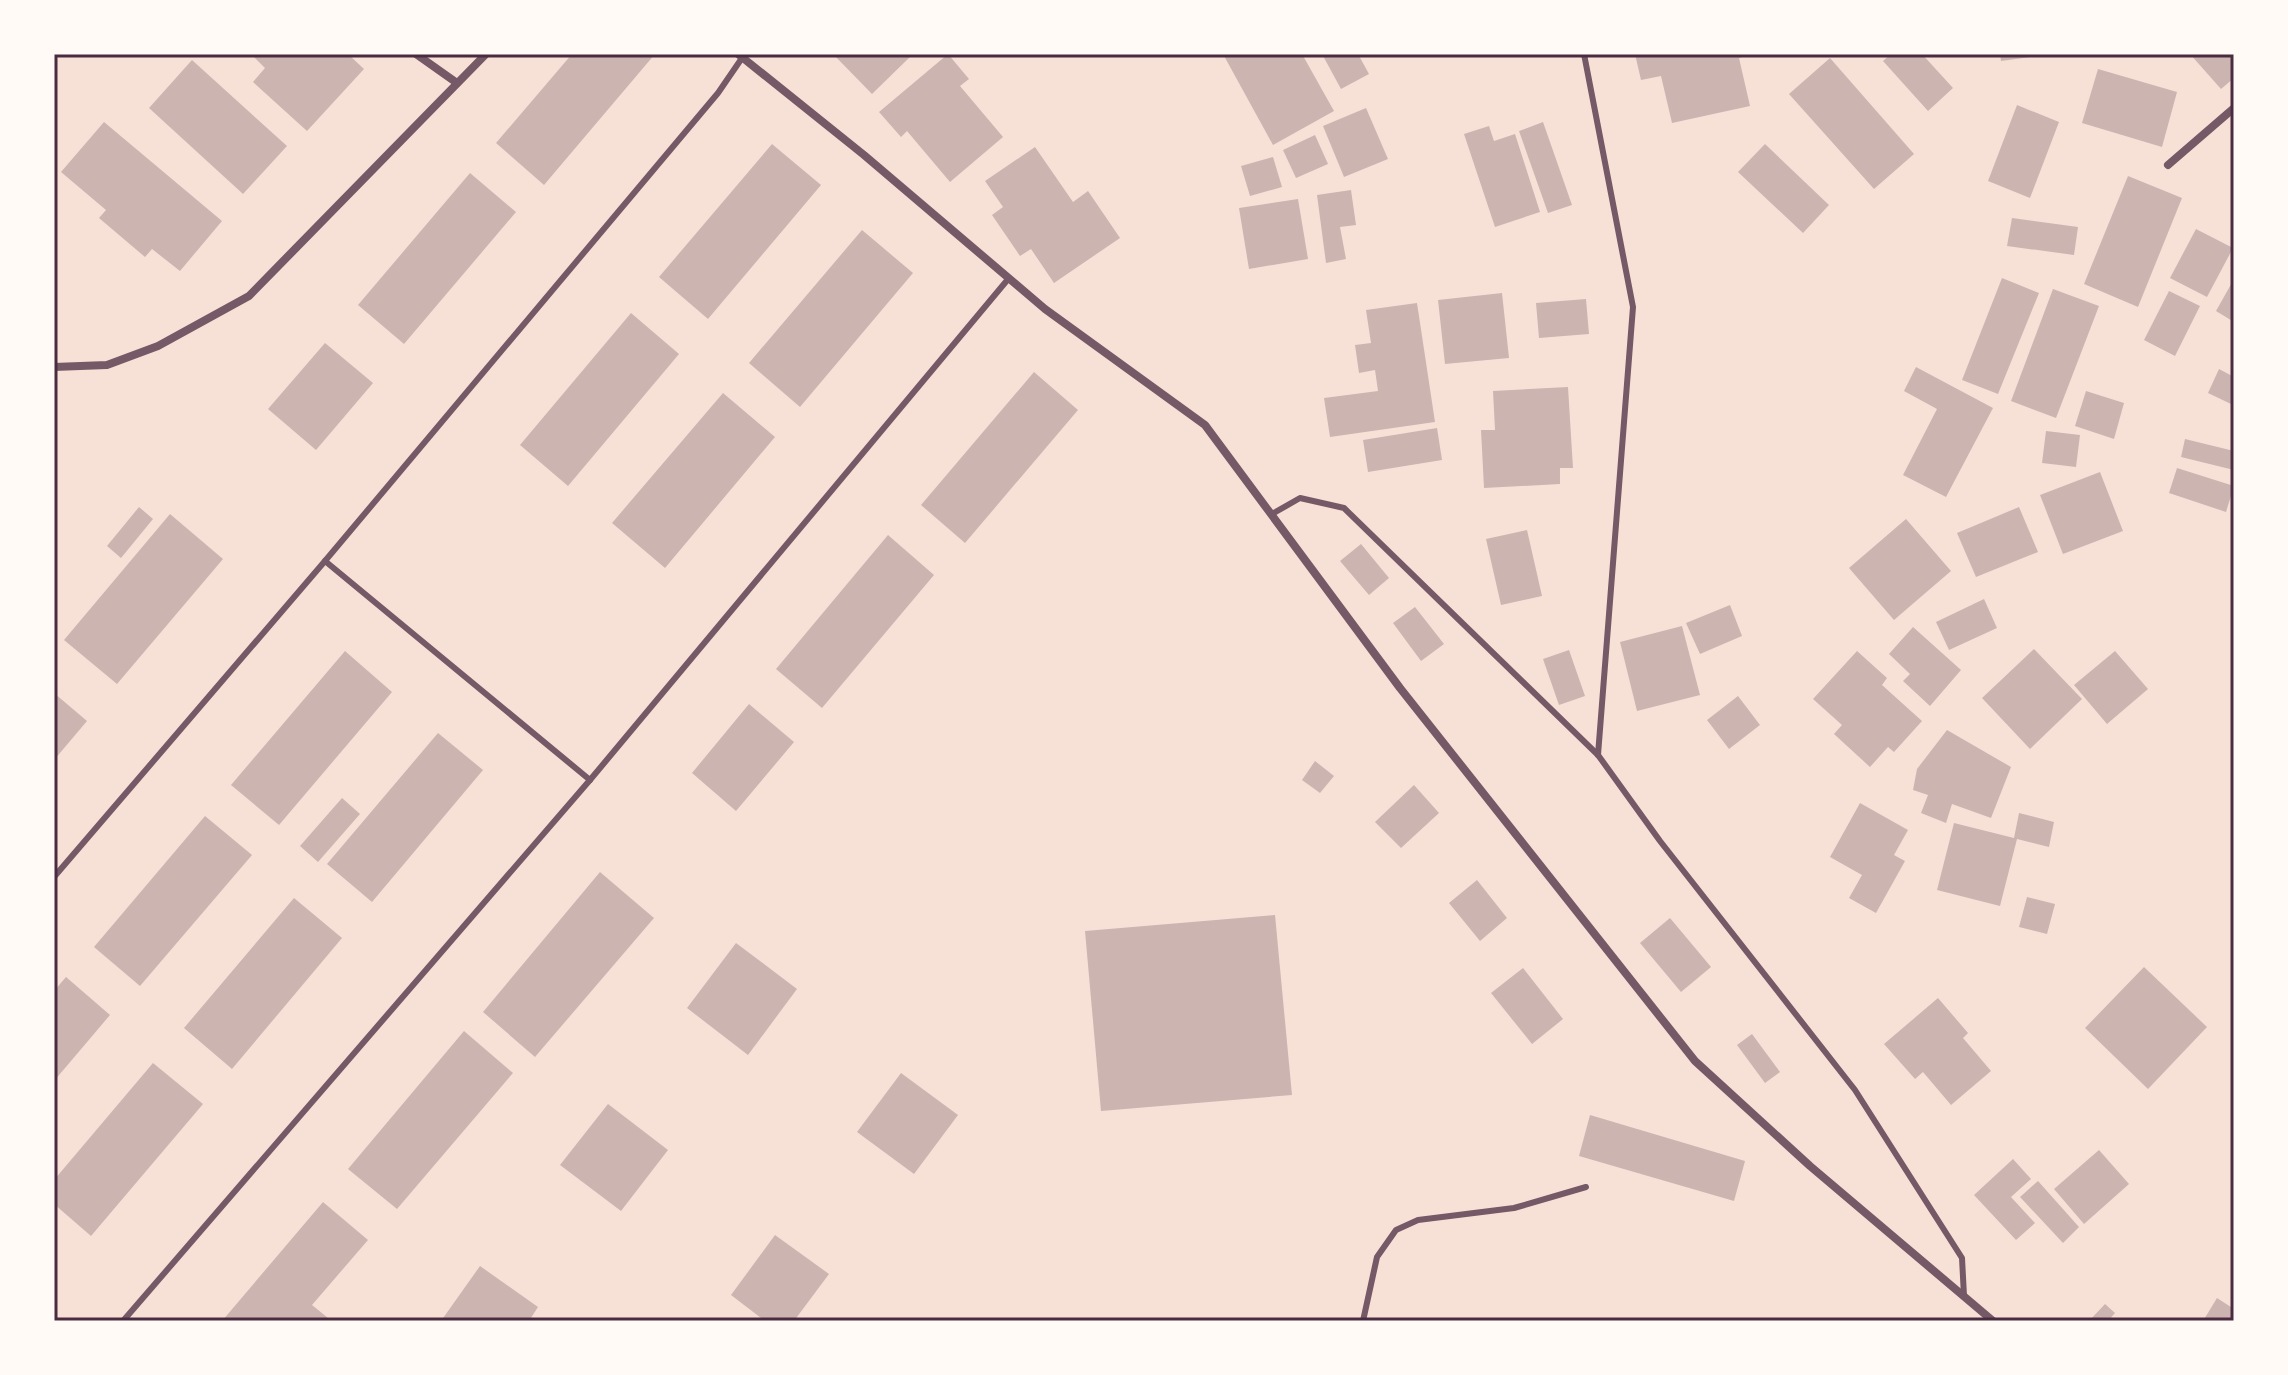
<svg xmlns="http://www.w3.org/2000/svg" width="2288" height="1375" font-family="Arial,sans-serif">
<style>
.building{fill:#ccb4b1}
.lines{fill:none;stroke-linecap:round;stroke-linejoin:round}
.service{stroke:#755966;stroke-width:6}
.minor{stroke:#755966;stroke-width:8}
.neatline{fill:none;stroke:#4a2c40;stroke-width:3}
</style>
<rect width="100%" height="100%" fill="#f7e1d7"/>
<!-- building -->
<g class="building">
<path d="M251,54h97l16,15 -57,62 -54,-49 12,-14z"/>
<path d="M572,54h83l-111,131 -48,-42z"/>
<path d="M833,54h80l-41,40z"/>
<path d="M948,54l21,25 -9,7 43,51 -53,45 -43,-51 -6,6 -22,-25z"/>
<path d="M1223,54h79l32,57 -61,34z"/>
<path d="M1322,54h36l11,20 -28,15z"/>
<path d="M1635,54h118l-14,4 11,48 -78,17 -11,-47 -20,4z"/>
<path d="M1891,54h31l31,34 -25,23 -45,-50z"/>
<path d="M2000,54h38v2l-37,5z"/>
<path d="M2190,54h44v24l-13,11z"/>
<path d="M1830,58l84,96 -40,35 -85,-95z"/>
<path d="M192,60l95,86 -44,48 -94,-86z"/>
<path d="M2098,69l79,23 -15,55 -80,-24z"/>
<path d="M2017,105l42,17 -29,76 -42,-17z"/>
<path d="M1366,108l22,51 -44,18 -21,-51z"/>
<path d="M104,122l118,99 -42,50 -28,-22 -7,8 -46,-39 7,-8 -45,-38z"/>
<path d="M1543,122l29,83 -24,8 -29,-82z"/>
<path d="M1489,126l5,15 21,-7 25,78 -45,15 -31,-93z"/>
<path d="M1315,135l13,29 -32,14 -13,-28z"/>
<path d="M772,144l49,41 -113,134 -49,-42z"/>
<path d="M1765,144l64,61 -26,28 -65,-61z"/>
<path d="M1035,147l38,55 15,-11 32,47 -66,45 -23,-34 -11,7 -28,-41 11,-8 -18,-26z"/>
<path d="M1273,157l9,30 -32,9 -9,-30z"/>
<path d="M470,173l46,39 -112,132 -46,-39z"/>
<path d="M2128,176l54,22 -44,109 -54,-23z"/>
<path d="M1351,190l5,35 -16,2 6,32 -20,4 -9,-68z"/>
<path d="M1298,199l10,60 -59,10 -10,-61z"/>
<path d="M2012,218l66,9 -4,28 -67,-9z"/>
<path d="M2196,229l37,19 -26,49 -37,-19z"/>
<path d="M862,230l51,43 -113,134 -51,-44z"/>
<path d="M2002,278l37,15 -41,101 -36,-14z"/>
<path d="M2234,279v43l-18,-11z"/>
<path d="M2053,289l46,17 -43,112 -45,-17z"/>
<path d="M2169,291l31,15 -25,50 -31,-16z"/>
<path d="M1502,293l7,65 -64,6 -7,-64z"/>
<path d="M1586,299l3,35 -50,4 -3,-35z"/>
<path d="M1417,303l18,119 -105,15 -6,-39 54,-7 -3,-21 -16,3 -4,-28 16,-2 -5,-33z"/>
<path d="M631,313l48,41 -111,132 -48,-41z"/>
<path d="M325,343l48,40 -57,67 -48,-41z"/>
<path d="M1916,367l77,41 -47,89 -43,-22 34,-66 -33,-18z"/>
<path d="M2219,369l15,8v20l-3,7 -23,-11z"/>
<path d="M1034,372l44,38 -113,133 -44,-38z"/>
<path d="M1568,387l5,81h-13v16l-76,4 -3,-58h14l-2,-39z"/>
<path d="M2086,391l38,12 -10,36 -39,-13z"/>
<path d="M723,393l52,44 -110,131 -53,-45z"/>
<path d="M1437,428l5,32 -74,12 -5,-32z"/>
<path d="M2046,431l34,4 -4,32 -34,-4z"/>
<path d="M2185,439l49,12v19l-53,-13z"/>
<path d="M2177,468l57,18 -8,26 -57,-19z"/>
<path d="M2100,472l23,59 -60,23 -23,-59z"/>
<path d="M139,507l14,12 -32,39 -14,-12z"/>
<path d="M2019,507l19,45 -62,25 -19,-44z"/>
<path d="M170,514l53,45 -106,125 -53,-44z"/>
<path d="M1906,519l45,52 -57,49 -45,-52z"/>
<path d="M1527,530l15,66 -41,9 -15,-66z"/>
<path d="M888,535l46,40 -112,133 -46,-39z"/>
<path d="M1361,544l28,34 -20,17 -29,-34z"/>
<path d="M1984,599l13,29 -48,22 -13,-28z"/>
<path d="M1730,605l12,31 -42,18 -14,-31z"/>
<path d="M1415,607l29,37 -23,17 -28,-38z"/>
<path d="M1682,626l18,69 -63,16 -17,-69z"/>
<path d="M1913,627l48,43 -31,36 -27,-25 7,-7 -21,-20z"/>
<path d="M2034,649l48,50 -52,50 -48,-51z"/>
<path d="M1569,650l16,46 -26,9 -16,-46z"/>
<path d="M345,651l47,41 -113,133 -48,-40z"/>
<path d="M1857,651l30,27 -5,7 40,36 -28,31 -6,-5 -18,20 -36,-33 8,-9 -29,-26z"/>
<path d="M2115,651l33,38 -41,35 -33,-39z"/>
<path d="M54,693l33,28 -33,39z"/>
<path d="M1738,696l22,29 -31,24 -22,-29z"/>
<path d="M749,704l45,38 -58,69 -44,-38z"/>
<path d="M1947,730l64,37 -20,51 -39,-14 -6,19 -25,-10 7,-18 -15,-5 4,-21z"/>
<path d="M438,733l45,37 -111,132 -45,-38z"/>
<path d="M1315,761l19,15 -14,17 -18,-13z"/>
<path d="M1414,785l25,28 -38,35 -26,-26z"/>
<path d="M342,798l18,16 -42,48 -18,-16z"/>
<path d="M1860,803l48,27 -14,25 11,6 -29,52 -27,-15 13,-23 -32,-18z"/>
<path d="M2019,813l35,9 -5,25 -32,-8 -17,67 -63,-16 17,-67 60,15z"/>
<path d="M205,816l47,39 -112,131 -46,-39z"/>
<path d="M600,872l54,46 -119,139 -52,-45z"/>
<path d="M1477,880l30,38 -27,23 -31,-38z"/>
<path d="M2027,897l28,7 -8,30 -28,-7z"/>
<path d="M294,898l48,40 -110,131 -48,-41z"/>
<path d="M1275,915l17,180 -191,16 -16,-180z"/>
<path d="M1670,918l41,49 -30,25 -41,-49z"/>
<path d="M736,943l61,46 -49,66 -61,-47z"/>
<path d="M2144,967l63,60 -59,62 -63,-61z"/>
<path d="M1523,968l40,51 -31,25 -41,-51z"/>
<path d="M66,977l44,38 -56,66v-90z"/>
<path d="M1938,998l30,35 -5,5 28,33 -40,34 -28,-33 -8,7 -31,-35z"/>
<path d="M464,1031l49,42 -116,136 -49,-40z"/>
<path d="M1752,1034l28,38 -15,11 -28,-38z"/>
<path d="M153,1063l50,41 -112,132 -37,-32v-24z"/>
<path d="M901,1073l57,42 -44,59 -57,-42z"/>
<path d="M608,1104l60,46 -47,61 -61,-46z"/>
<path d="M1590,1115l155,46 -11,40 -155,-45z"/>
<path d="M2099,1150l30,34 -45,40 -30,-35z"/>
<path d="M2013,1159l18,20 -20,18 24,26 -19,17 -42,-45z"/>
<path d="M2038,1181l41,46 -16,16 -43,-46z"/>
<path d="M323,1202l45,38 -56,65 16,13 -2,3h-104z"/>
<path d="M775,1235l54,39 -35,47h-29l-34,-26z"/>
<path d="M480,1266l58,41 -9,14h-88z"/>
<path d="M2217,1298l17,11v12h-31z"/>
<path d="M2105,1304l10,9 -7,8h-19z"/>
</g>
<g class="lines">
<!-- service -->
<g class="service">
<path d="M1584,54l49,253 -35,448"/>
<path d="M1272,514l28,-16 44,10 254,247 62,86 195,249 107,168 2,38"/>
<path d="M325,561l265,219"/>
<path d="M54,877l271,-316 393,-468 24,-35"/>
<path d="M123,1321l467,-541 419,-502"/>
<path d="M1363,1321l14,-64 19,-27 22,-10 96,-12 72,-21"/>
</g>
<!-- minor -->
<g class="minor">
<path d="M416,54l41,29"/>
<path d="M738,54l126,101 181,154 160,116 195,263 295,373 115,105 183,155"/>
<path d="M2168,165l66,-57"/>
<path d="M54,367l53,-2 51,-19 91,-50 237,-242"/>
</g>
</g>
<!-- border -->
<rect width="2288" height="1375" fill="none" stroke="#fffaf5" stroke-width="112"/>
<rect x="56" y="56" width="2176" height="1263" class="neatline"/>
</svg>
